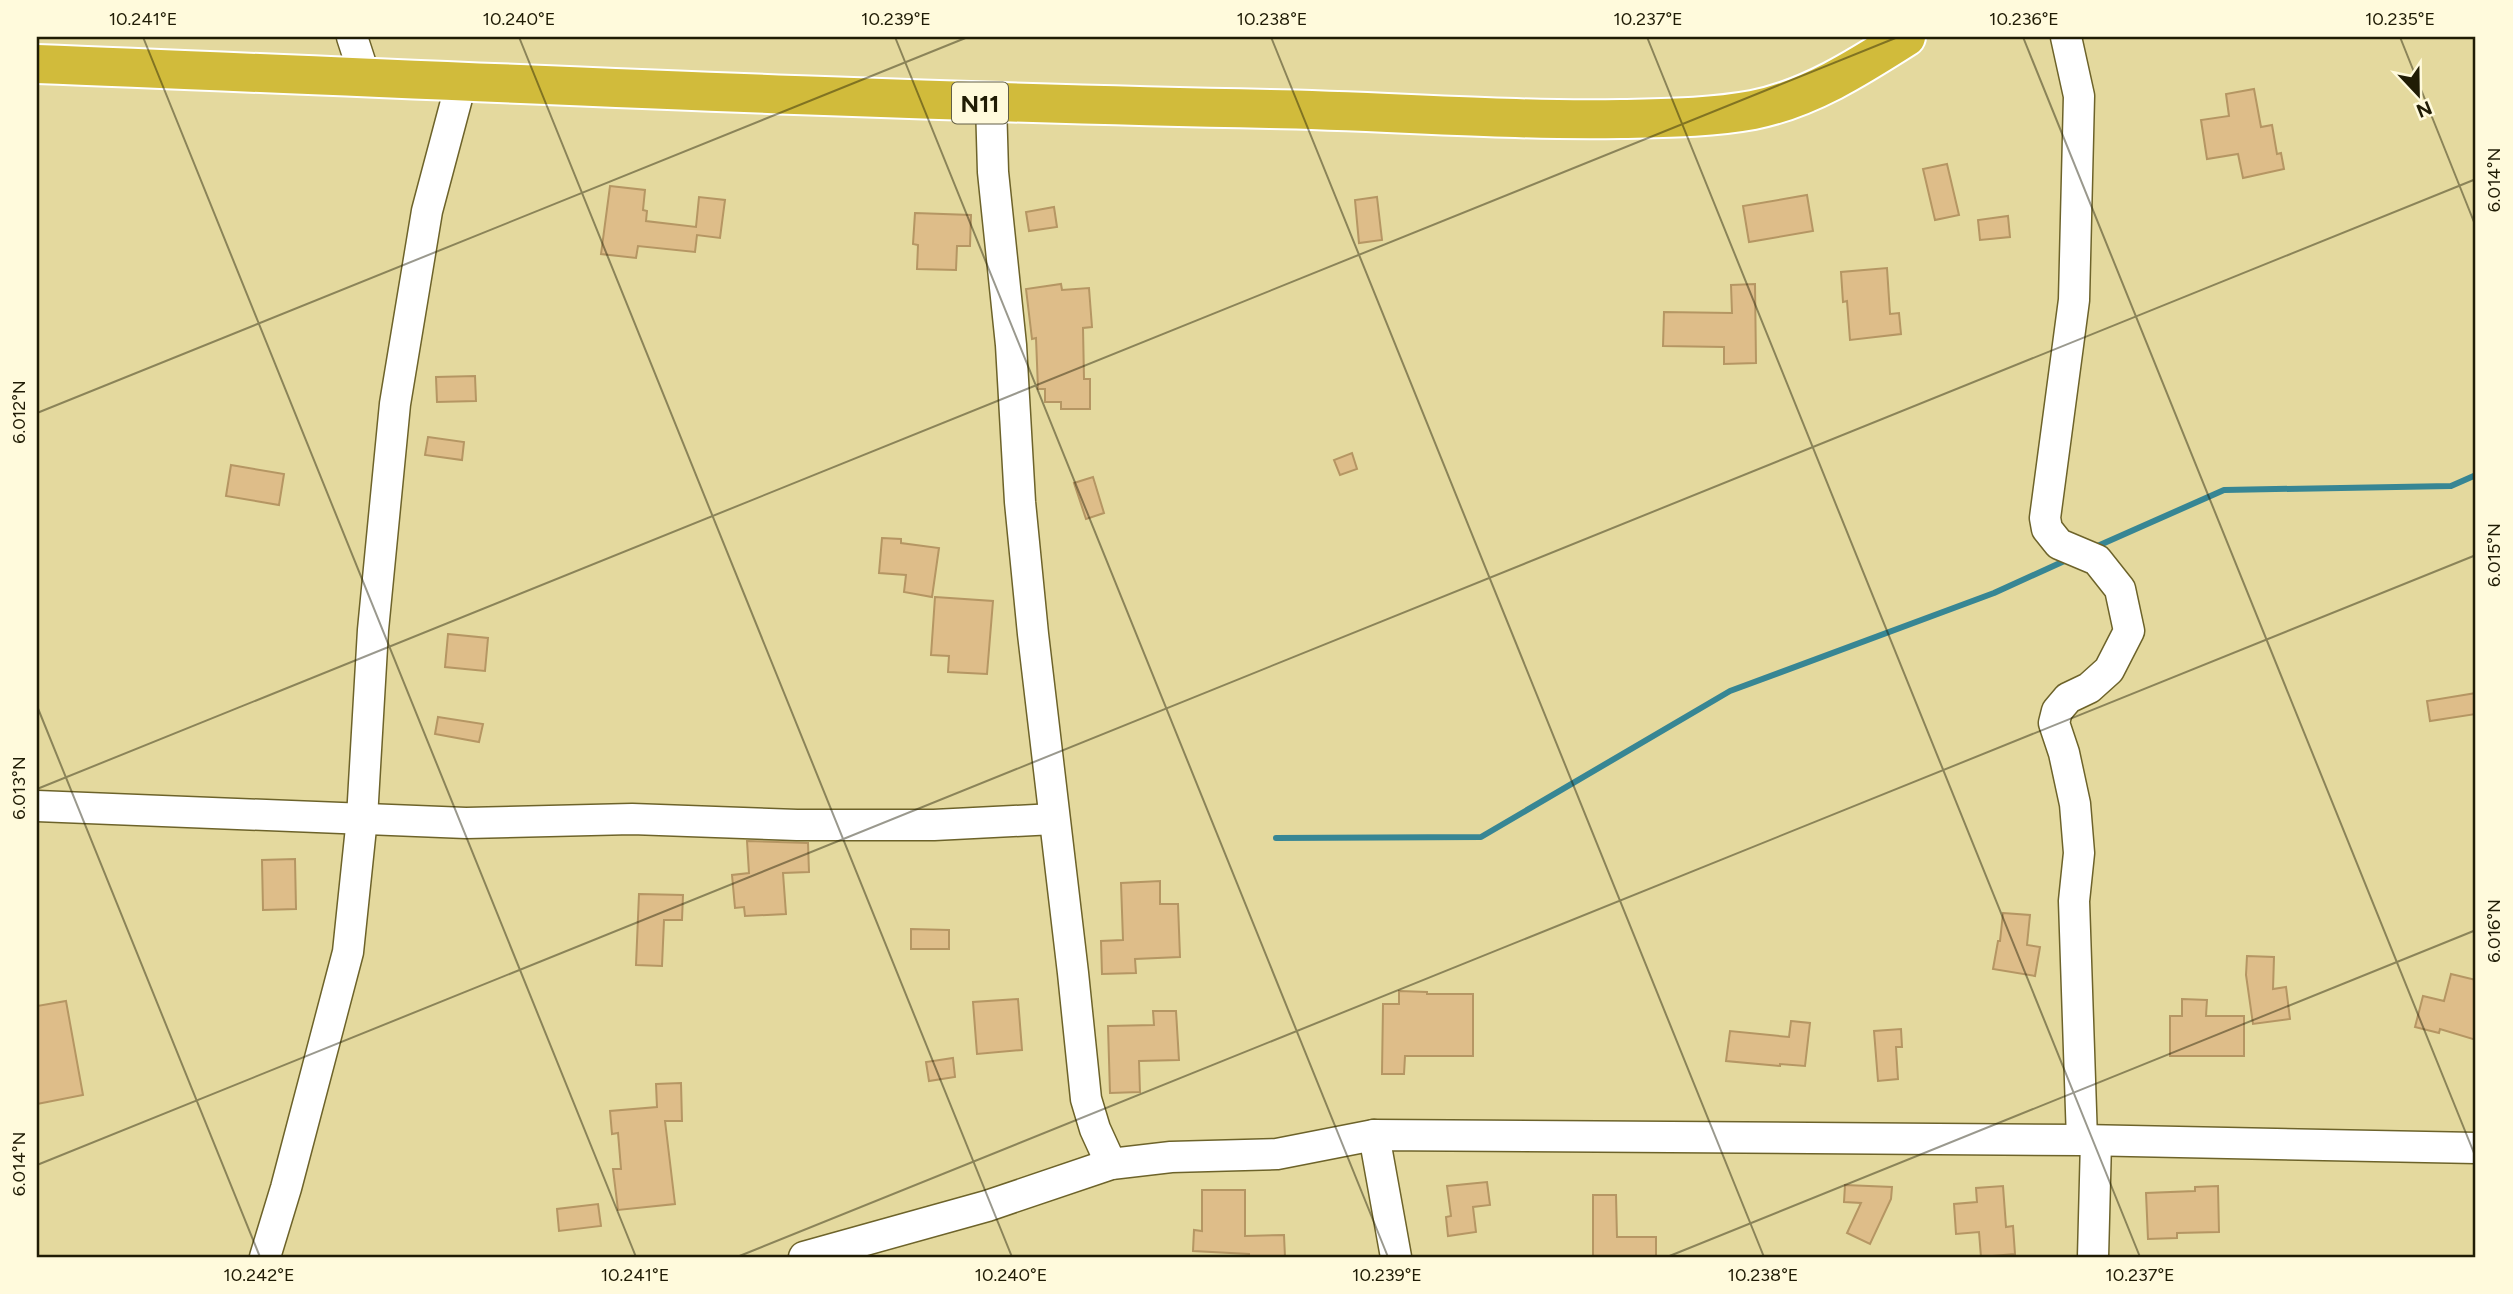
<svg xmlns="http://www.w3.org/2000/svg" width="2513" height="1294" font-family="Figtree,sans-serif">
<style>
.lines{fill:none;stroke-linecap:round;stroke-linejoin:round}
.stream{stroke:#378694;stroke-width:6}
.building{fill:#debd89;stroke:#b59663;stroke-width:2}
.minor-casing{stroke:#6d632a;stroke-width:33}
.highway-casing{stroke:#fff;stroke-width:42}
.minor{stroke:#fff;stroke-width:30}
.highway{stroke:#d1bb3b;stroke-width:38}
.ticks{fill:none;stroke:#201c05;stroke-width:2;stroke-opacity:0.45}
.labels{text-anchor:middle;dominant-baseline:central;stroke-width:7;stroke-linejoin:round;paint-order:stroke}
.shield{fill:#fffadc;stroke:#635f46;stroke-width:2}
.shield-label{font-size:24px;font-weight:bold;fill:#201c05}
.neatline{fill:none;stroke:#201c05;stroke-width:2.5}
.ticks-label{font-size:18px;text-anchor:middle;fill:#201c05}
</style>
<rect width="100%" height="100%" fill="#e4d99e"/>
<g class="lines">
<!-- stream -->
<g class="stream">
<path d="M2093,548l131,-58 227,-4 25,-11"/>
<path d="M1276,838l205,-1 249,-146 264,-98 77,-35"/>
</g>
</g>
<!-- building -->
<g class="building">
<path d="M2254,89l7,38 11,-2 5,29 4,-1 3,16 -41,9 -5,-24 -31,5 -6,-39 28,-4 -3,-22z"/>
<path d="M1947,164l12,51 -24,5 -12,-51z"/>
<path d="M610,186l35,4 -2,20 4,1 -1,10 50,6 3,-30 26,3 -5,38 -23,-3 -2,17 -57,-6 -2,12 -35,-4z"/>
<path d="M1807,195l6,36 -64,11 -6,-36z"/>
<path d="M1377,197l5,43 -23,3 -4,-43z"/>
<path d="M1054,207l3,20 -28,4 -3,-19z"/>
<path d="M915,213l56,2 -1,31h-13l-1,24 -39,-1 1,-24 -5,-1z"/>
<path d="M2008,216l2,21 -30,3 -2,-20z"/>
<path d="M1887,268l3,46 9,-1 2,21 -51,6 -3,-39 -4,1 -2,-30z"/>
<path d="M1061,284l1,6 27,-2 3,39 -9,1 1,51h6v30h-29v-7h-16v-13h-7l-2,-51 -4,1 -6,-50z"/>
<path d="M1755,284l1,79 -32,1v-17l-61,-1 1,-34 68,1 -1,-28z"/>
<path d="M475,376l1,25 -39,1 -1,-25z"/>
<path d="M428,437l36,5 -2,18 -37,-5z"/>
<path d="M1352,453l5,16 -17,6 -6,-15z"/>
<path d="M231,465l53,9 -5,31 -53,-9z"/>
<path d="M1093,477l11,36 -18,6 -12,-36z"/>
<path d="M882,538l19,1v4l38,5 -7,49 -28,-5 2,-17 -27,-2z"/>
<path d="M935,597l58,4 -6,73 -39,-2 1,-16 -18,-1z"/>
<path d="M448,634l40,4 -3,33 -40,-4z"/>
<path d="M2476,693v21l-46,7 -3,-20z"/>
<path d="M438,717l45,7 -4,18 -44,-8z"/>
<path d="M747,841l61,2 1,29 -26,1 3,41 -41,2 -1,-9 -9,1 -3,-33 17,-2z"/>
<path d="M295,859l1,50 -33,1 -1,-50z"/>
<path d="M1160,881v23h18l2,53 -45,2 1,14 -34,1 -1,-33 22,-1 -2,-57z"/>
<path d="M639,894l44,1 -1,25h-18l-2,46 -26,-1z"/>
<path d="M2003,913l27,2 -3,30 13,2 -5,29 -42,-7 5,-28h2z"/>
<path d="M911,929l38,1v19h-38z"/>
<path d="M2247,956l27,1 -1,32 13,-2 4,32 -37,5 -7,-49z"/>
<path d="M2451,974l25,6v60l-36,-11 -1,4 -24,-6 8,-31 21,5z"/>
<path d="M1399,991l28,1v2h46v62h-68l-1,18h-22l1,-70h16z"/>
<path d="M1018,999l4,51 -45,4 -4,-52z"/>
<path d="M2182,999l25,1 -1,16h38v40h-74v-40h12z"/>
<path d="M66,1001l17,94 -46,9v-98z"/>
<path d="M1153,1011h23l3,49 -40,1 1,31 -30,1 -2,-67 46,-1z"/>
<path d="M1791,1021l19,2 -5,43 -25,-2v2l-54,-5 4,-30 59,6z"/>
<path d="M1901,1029l1,18h-6l2,32 -20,2 -4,-50z"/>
<path d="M953,1058l2,19 -26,4 -3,-19z"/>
<path d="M681,1083l1,38h-17l10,83 -57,6 -5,-41h8l-3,-36 -6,1 -2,-23 47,-4 -1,-23z"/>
<path d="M1487,1182l3,23 -17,2 3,25 -28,4 -2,-19 5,-1 -4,-30z"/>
<path d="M1845,1185l47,2 -1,12 -21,45 -23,-11 14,-30 -17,-1z"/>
<path d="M2003,1186l3,41 7,-1 2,28 -34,3 -2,-25 -23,2 -2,-30 23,-2 -1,-14z"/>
<path d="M2218,1186l1,46 -42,1v5l-29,1 -2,-46 49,-2v-4z"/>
<path d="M1202,1190h43v46l39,-1 1,22h-36v-3l-56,-3 1,-21 8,1z"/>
<path d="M1593,1195h23l1,42h39v20l-63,-1z"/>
<path d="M598,1204l3,22 -42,5 -2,-22z"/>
</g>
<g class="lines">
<defs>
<g id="minor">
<path d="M352,37l13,40"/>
<path d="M2066,37l13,59 -5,204 -29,218 2,11 12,15 38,16 23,29 9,42 -20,39 -20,18 -21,10 -11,13 -3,12 10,30 11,51 4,49 -5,48 8,239"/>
<path d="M991,103l2,69 18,173 9,157 13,132 40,339 13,126 9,30 16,35"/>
<path d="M37,806l429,17 166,-4 165,6h137l120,-6"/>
<path d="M1374,1135l22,122"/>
<path d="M265,1257l21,-69 62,-236 14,-134 11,-188 22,-226 32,-193 34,-128"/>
<path d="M804,1257l183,-51 124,-42 60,-7 106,-3 97,-19 708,5 394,8"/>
<path d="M2093,1257l3,-116"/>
</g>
<path id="highway" d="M37,64c411,16 821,37 1233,45 117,2 234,12 351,10 44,-1 88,-1 132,-9 56,-11 106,-43 153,-73"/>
</defs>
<!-- minor casing -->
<use href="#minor" class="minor-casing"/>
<!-- highway casing -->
<use href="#highway" class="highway-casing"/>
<!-- minor -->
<use href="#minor" class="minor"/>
<!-- highway -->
<use href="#highway" class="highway"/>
</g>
<!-- ticks -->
<path class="ticks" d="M37,37h1M143,37l493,1220M519,37l493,1220M895,37l493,1220M1271,37l493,1220M1647,37l493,1220M2023,37l453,1121M2400,37l76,190M37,413l931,-376M37,706l223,551M37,789l1861,-752M37,1165l2439,-986M737,1257l1739,-702M1667,1257l809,-327"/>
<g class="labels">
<!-- shield labels -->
<rect class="shield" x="952" y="82.5" width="56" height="41" rx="5"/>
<g class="shield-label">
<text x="980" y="103">N11</text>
</g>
</g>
<!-- border -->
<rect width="2513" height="1294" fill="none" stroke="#fffadc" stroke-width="77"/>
<!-- north arrow -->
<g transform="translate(2418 94) rotate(158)" stroke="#fffadc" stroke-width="5" paint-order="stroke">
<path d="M0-5L12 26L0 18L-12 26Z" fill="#201c05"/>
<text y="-10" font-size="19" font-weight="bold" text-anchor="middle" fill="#201c05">N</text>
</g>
<rect x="38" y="38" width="2436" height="1218" class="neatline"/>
<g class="ticks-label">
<text x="143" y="25">10.241°E</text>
<text x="519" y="25">10.240°E</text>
<text x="896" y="25">10.239°E</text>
<text x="1272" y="25">10.238°E</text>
<text x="1648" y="25">10.237°E</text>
<text x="2024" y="25">10.236°E</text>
<text x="2400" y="25">10.235°E</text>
<text transform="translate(2494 180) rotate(-90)" y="6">6.014°N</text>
<text transform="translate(19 412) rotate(-90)" y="6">6.012°N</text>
<text transform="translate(2494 555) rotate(-90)" y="6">6.015°N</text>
<text transform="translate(19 788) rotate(-90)" y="6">6.013°N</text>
<text transform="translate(2494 931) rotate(-90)" y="6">6.016°N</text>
<text transform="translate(19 1164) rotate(-90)" y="6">6.014°N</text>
<text x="259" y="1281">10.242°E</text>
<text x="635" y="1281">10.241°E</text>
<text x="1011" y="1281">10.240°E</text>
<text x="1387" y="1281">10.239°E</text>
<text x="1763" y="1281">10.238°E</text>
<text x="2140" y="1281">10.237°E</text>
</g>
</svg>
